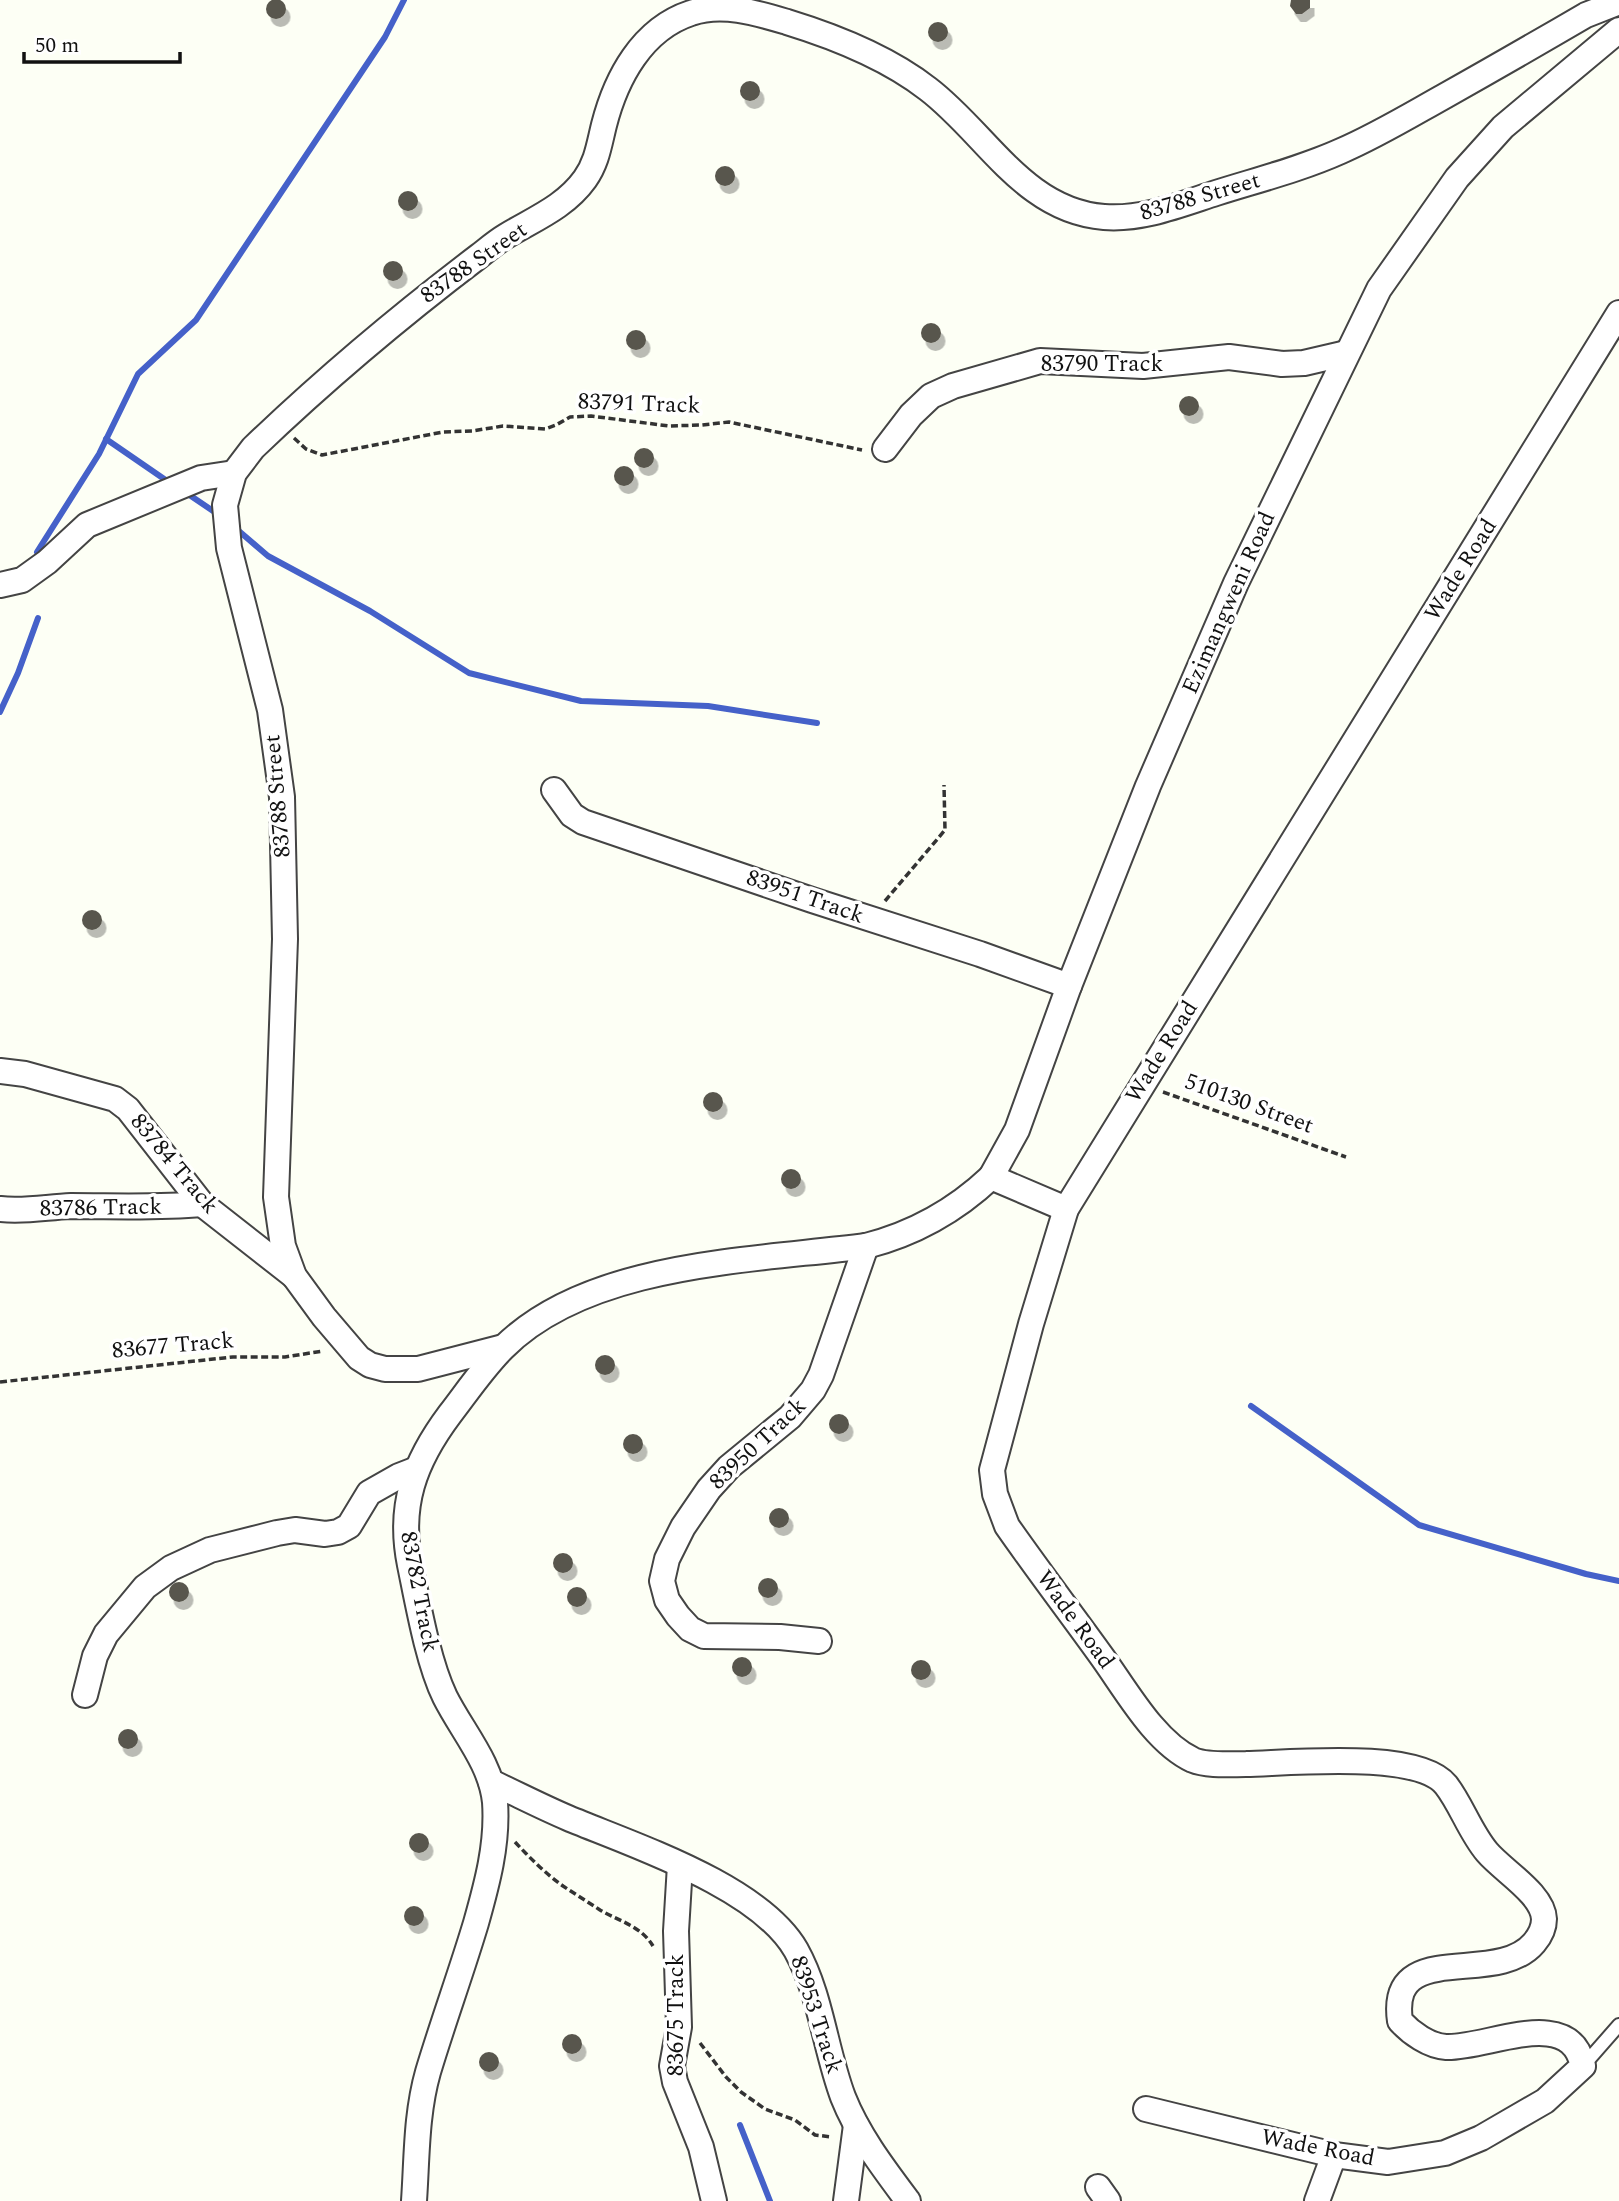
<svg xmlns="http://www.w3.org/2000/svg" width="1619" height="2201" font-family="Spectral,serif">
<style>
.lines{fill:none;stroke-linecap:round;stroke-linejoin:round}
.stream{stroke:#4561c9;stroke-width:6}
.building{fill:#59564d;filter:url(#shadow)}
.service-casing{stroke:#444;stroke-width:16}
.minor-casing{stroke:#444;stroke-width:28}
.path{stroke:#333;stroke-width:3.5;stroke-dasharray:7 3.5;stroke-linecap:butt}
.service{stroke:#fff;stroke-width:12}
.minor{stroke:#fff;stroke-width:24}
.labels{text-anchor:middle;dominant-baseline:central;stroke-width:7;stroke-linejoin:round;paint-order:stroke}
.street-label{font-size:23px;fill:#111;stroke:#fff}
</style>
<defs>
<filter id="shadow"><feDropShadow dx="4.5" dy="8" stdDeviation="0" flood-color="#0004"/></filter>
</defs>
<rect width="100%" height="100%" fill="#fdfff5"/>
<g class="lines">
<!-- stream -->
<g class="stream">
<path d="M106,439l64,44"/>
<path d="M185,492l34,23"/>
<path d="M233,526l35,30 102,55 99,62 112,28 127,5 109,17"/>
<path d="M37,552l62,-98 39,-80 58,-54 189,-283 19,-37"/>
<path d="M0,712l18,-39 20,-55"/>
<path d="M1251,1406l168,119 167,49 33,7"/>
<path d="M740,2125l30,76"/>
</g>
</g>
<!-- building -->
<g class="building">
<circle cx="276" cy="9" r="10"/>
<path d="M1291,0h19v8l-8,6h-6l-6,-8z"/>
<circle cx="938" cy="32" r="10"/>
<circle cx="750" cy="91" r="10"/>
<circle cx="725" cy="176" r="10"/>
<circle cx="408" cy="201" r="10"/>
<circle cx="393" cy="271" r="10"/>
<circle cx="931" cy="333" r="10"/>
<circle cx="636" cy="340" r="10"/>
<circle cx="1189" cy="406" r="10"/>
<circle cx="644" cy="458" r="10"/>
<circle cx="624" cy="476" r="10"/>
<circle cx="92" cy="920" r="10"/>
<circle cx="713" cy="1102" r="10"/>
<circle cx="791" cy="1179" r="10"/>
<circle cx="605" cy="1365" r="10"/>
<circle cx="839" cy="1424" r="10"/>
<circle cx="633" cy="1444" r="10"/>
<circle cx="779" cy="1518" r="10"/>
<circle cx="563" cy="1563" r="10"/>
<circle cx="768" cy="1588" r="10"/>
<circle cx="179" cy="1592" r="10"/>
<circle cx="577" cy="1597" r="10"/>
<circle cx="742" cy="1667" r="10"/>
<circle cx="921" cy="1670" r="10"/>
<circle cx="128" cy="1739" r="10"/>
<circle cx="419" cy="1843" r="10"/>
<circle cx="414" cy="1916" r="10"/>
<circle cx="572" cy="2044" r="10"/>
<circle cx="489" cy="2062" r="10"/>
</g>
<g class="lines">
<defs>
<path id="service" d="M1583,2066l36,-41"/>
<g id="minor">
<path d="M885,449l26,-34 20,-19 22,-10 87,-25 103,5 86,-9 53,7 22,-1 43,-10"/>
<path d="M0,585l22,-5 25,-18 40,-37 114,-47 33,-5"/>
<path d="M554,790l18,25 11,7 229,78 168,54 89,32"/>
<path d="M0,1071l25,3 90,25 13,10 74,95 92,72"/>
<path d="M0,1209c24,3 47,-2 71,-3 44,0 87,2 131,-2"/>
<path d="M1066,1209l-75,-32 26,-47 52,-144 79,-200 88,-203 143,-294 78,-111 46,-51 116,-97"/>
<path d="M503,1347l-85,22h-33l-15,-4 -11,-7 -35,-41 -30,-41 -11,-30 -7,-49 9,-258 -3,-142 -12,-87 -41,-162 -4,-43 9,-32 19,-25c72,-69 147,-132 226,-192 9,-7 17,-14 27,-20 28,-17 59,-29 79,-57 12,-17 14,-34 19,-54 12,-47 38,-96 87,-112 31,-11 66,0 96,9 49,15 100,35 141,67 58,44 96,122 176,128 38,3 75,-12 112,-24 41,-13 85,-24 125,-42 35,-15 68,-35 102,-54 48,-27 95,-54 143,-82l33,-13"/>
<path d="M819,1641l-39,-4 -76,-1 -14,-7 -12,-13 -11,-16 -5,-19 5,-22 16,-32 26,-38 20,-22 61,-50 23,-27 8,-15 45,-129"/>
<path d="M85,1695l10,-39 11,-22 39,-47 26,-19 39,-18 67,-17 18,-3 30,4 13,-2 11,-6 20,-33 30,-17 18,-7"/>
<path d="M491,1782c26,12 51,25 77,36 67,28 191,68 228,132 25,45 29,99 47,147 15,38 41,72 65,104"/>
<path d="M680,1865l-4,66 3,96 -7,39 3,16 26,65 13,54"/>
<path d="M1146,2109l188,46 54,7 57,-9 36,-15 64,-37 38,-35c-13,-62 -96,-17 -137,-19 -17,-1 -35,-14 -46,-26 -12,-84 96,-33 134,-78 6,-7 10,-14 10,-24 -1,-25 -41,-48 -57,-67 -17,-20 -26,-48 -41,-67 -28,-35 -156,-22 -200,-21 -15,0 -39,2 -53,-4 -39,-18 -68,-72 -93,-106 -31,-43 -63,-85 -93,-128l-12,-32 -3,-24 39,-146 35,-115 553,-896"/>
<path d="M1098,2187l10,14"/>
<path d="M414,2201c3,-43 2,-87 14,-129 15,-50 33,-99 48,-149 11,-39 22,-79 19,-121 -4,-39 -33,-71 -50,-105 -17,-35 -27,-93 -35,-132 -12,-59 4,-103 40,-151 17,-22 33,-46 53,-66 86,-86 249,-87 363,-102 47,-12 89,-35 125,-69"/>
<path d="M846,2201l10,-76"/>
<path d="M1317,2201l17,-46"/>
</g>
</defs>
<!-- service casing -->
<use href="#service" class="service-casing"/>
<!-- minor casing -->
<use href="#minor" class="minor-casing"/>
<!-- path -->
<g class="path">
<path d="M294,438l12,11 16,6 121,-23 29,-1 31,-5 42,3 11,-4 14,-8 21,-1 78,10 33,-1 27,-3 133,28"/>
<path d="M885,901l60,-71 -1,-45"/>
<path d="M1163,1092l183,65"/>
<path d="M0,1382l233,-25h52l38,-6"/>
<path d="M515,1842c15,16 31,32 48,44 12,8 25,16 37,24 19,11 41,16 53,36"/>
<path d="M700,2043l26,34 15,15 24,17 30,11 20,15 17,2"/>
</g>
<!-- service -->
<use href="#service" class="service"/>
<!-- minor -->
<use href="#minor" class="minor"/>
</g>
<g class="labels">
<!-- street labels -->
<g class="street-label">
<text transform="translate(1200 197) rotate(-16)">83788 Street</text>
<text transform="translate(474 263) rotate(-35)">83788 Street</text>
<text x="1102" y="364">83790 Track</text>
<text transform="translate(639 404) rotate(2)">83791 Track</text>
<text transform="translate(1461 570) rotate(-58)">Wade Road</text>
<text transform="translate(1229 603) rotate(-66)">Ezimangweni Road</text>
<text transform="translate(278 796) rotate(-95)">83788 Street</text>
<text transform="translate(805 897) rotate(19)">83951 Track</text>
<text transform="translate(1162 1052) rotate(-58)">Wade Road</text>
<text transform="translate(1249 1104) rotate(20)">510130 Street</text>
<text transform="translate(174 1164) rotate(50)">83784 Track</text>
<text transform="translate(101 1208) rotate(-1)">83786 Track</text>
<text transform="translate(173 1346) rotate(-5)">83677 Track</text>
<text transform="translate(758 1444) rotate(-43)">83950 Track</text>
<text transform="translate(419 1592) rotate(79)">83782 Track</text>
<text transform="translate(1075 1620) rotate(54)">Wade Road</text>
<text transform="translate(676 2015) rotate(-90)">83675 Track</text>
<text transform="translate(816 2015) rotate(72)">83953 Track</text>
<text transform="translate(1318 2148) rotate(11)">Wade Road</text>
</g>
</g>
<!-- scale -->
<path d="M24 52v10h156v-10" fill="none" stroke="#111111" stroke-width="3.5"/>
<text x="35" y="52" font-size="21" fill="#111111" stroke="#ffffff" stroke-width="5" paint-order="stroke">50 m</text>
</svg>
